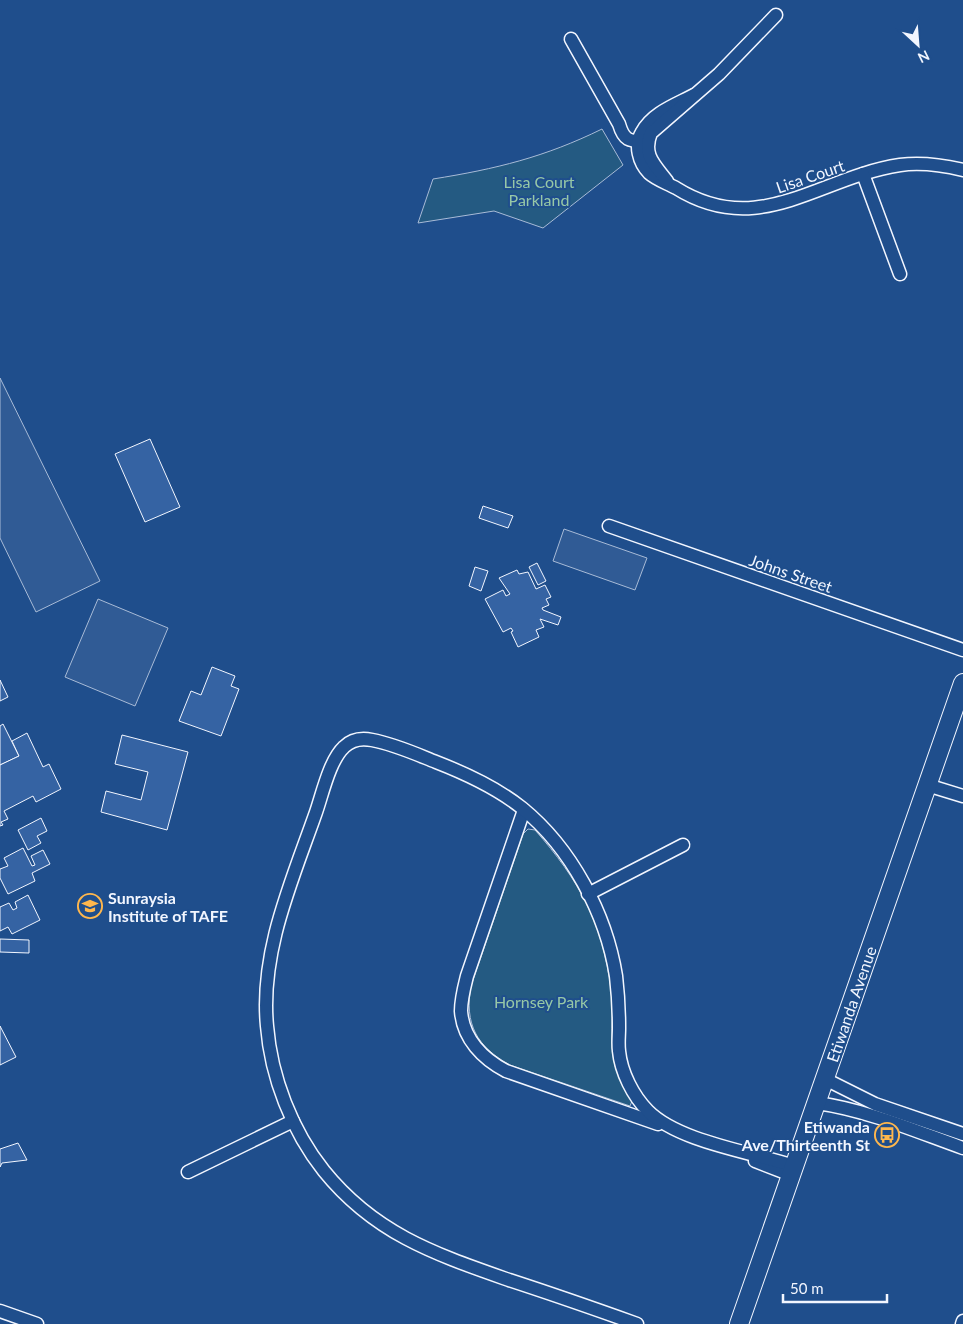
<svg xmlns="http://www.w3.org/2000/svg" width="963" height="1324" font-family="Lato,sans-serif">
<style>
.green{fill:#245a82;stroke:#a8bbd7}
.parking{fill:#305b95;stroke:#a8bbd7}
.building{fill:#3563a3;stroke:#f2f6ff}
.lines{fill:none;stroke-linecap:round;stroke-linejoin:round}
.street-casing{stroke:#f2f6ff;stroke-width:15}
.secondary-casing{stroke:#f2f6ff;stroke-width:20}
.street{stroke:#1f4e8c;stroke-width:12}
.secondary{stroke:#1f4e8c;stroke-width:18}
.labels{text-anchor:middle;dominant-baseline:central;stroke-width:4;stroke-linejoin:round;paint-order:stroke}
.street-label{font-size:16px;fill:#f2f6ff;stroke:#1f4e8c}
.park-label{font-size:16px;fill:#97c8a6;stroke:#1f4e8c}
.poi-label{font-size:16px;font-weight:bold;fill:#f2f6ff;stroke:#1f4e8c;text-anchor:start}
</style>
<rect width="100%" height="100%" fill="#1f4e8c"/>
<!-- green -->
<g class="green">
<path d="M602,129l21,36 -80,63 -49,-17 -76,12 15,-44c63,-10 112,-22 169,-50z"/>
<path d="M528,829l7,1c44,50 68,93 76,160 3,25 -2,52 4,76 4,13 11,24 17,35l-2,5 -120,-41c-33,-18 -46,-41 -39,-79l52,-152z"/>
</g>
<!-- parking -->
<g class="parking">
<path d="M0,378l100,203 -64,31 -36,-74z"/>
<path d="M564,529l83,29 -12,32 -82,-29z"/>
<path d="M98,599l70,29 -33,78 -70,-29z"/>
</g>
<!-- building -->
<g class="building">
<path d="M150,439l30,68 -35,15 -30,-68z"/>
<path d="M483,506l30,10 -5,12 -29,-10z"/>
<path d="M537,563l9,18 -8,4 -9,-18z"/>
<path d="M475,567l13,4 -7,20 -12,-5z"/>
<path d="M517,570l2,4 9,-2 8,17 9,-4 6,12 -5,2 3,6 -7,3 1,2 18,7 -3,8 -18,-6 4,8 -8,3 3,7 -21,10 -7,-15 2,-1 -2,-3 -8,4 -18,-33 18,-9 3,6 4,-2 -11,-16z"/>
<path d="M212,667l23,9 -4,10 8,3 -18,47 -42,-15 12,-30 10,4z"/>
<path d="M0,680l8,17 -8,4z"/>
<path d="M3,724l16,32 -19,9v-39z"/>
<path d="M27,733l16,34 6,-3 12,25 -25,13 -3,-6 -29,15 4,8 -7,3 2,3 -3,1v-61l19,-9 -7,-15z"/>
<path d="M122,735l66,17 -21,78 -66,-18 5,-21 35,9 7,-28 -33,-8z"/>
<path d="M41,818l6,13 -10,5 4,7 -13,7 -10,-20z"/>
<path d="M23,848l9,18 3,-1 -4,-9 12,-6 7,14 -18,9 3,8 -27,13 -8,-16v-9l8,-3 -4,-8z"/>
<path d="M28,895l12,25 -28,14 -4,-7 -8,4v-24l9,-4 4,7 4,-2 -2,-6z"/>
<path d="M0,939l29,1v13l-29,-1z"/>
<path d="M0,1026l16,31 -16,8z"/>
<path d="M18,1143l9,17 -25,3 -2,4v-18z"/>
</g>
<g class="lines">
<defs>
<g id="street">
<path d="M571,39l48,85c5,17 10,17 27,18"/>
<path d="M694,95c-19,10 -42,18 -52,37 -8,13 -3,31 7,41 8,7 18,10 27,15 83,52 143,-11 224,-23 21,-3 42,0 63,5"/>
<path d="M863,174l37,100"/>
<path d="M667,181c-12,-16 -25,-26 -16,-48l68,-59 57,-59"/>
<path d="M609,526l354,124"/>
<path d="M927,785l36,11"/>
<path d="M524,810l-57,166c-3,12 -6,23 -6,35 2,28 22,48 45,60l152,53"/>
<path d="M588,894l95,-49"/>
<path d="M825,1079l50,25 88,30"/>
<path d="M817,1103c50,7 98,28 146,45"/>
<path d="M755,1161l36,14"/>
<path d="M188,1172l105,-51"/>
<path d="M0,1311l37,13"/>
<path d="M637,1324c-42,-15 -85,-30 -128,-44 -74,-26 -134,-46 -185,-109 -32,-40 -53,-94 -57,-145 -7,-73 24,-143 48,-211 7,-19 14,-54 29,-68 8,-8 18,-9 28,-7 22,4 44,14 64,22 31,12 61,26 86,46 49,40 84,105 94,168 2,17 3,35 3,52 0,8 -1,15 0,23 2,21 14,45 29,60 31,31 104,41 146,55"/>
<path d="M962,1324l1,-3"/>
</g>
<path id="secondary" d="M739,1324l224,-641"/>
</defs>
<!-- street casing -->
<use href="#street" class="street-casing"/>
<!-- secondary casing -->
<use href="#secondary" class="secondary-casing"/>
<!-- street -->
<use href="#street" class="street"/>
<!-- secondary -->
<use href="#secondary" class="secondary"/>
</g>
<!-- icons -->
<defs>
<symbol id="university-ring" viewBox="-11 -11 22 22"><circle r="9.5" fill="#1f4e8c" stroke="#ffb74d" stroke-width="1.5"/><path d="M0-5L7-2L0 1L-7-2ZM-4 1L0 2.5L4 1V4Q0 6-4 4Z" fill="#ffb74d"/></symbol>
<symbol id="bus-ring" viewBox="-11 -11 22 22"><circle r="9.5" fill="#1f4e8c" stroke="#ffb74d" stroke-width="1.5"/><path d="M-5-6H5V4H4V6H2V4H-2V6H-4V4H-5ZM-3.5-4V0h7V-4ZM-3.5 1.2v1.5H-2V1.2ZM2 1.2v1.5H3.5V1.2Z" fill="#ffb74d"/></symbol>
</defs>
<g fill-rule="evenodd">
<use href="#university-ring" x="76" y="892" width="28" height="28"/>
<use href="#bus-ring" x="873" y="1121" width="28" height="28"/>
</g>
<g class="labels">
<!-- street labels -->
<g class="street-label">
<text transform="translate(810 176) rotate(-19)">Lisa Court</text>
<text transform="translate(791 573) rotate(19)">Johns Street</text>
<text transform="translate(851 1004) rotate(-71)">Etiwanda Avenue</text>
</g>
<!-- park labels -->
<g class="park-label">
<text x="539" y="181">Lisa Court<tspan x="539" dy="18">Parkland</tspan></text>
<text x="541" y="1001">Hornsey Park</text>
</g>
<!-- poi labels -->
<g class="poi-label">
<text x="108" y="897">Sunraysia<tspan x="108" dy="18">Institute of TAFE</tspan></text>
<text x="870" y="1126" text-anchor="end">Etiwanda<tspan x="870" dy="18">Ave/Thirteenth St</tspan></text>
</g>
</g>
<!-- north arrow -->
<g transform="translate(918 45) rotate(154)" stroke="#1f4e8c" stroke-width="4" paint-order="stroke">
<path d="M0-4L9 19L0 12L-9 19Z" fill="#f2f6ff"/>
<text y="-8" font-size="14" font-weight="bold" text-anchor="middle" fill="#f2f6ff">N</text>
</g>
<!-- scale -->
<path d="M783 1294v8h104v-8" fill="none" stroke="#f2f6ff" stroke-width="2.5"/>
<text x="790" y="1294" font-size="15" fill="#f2f6ff" stroke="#1f4e8c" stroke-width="4" paint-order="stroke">50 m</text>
</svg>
